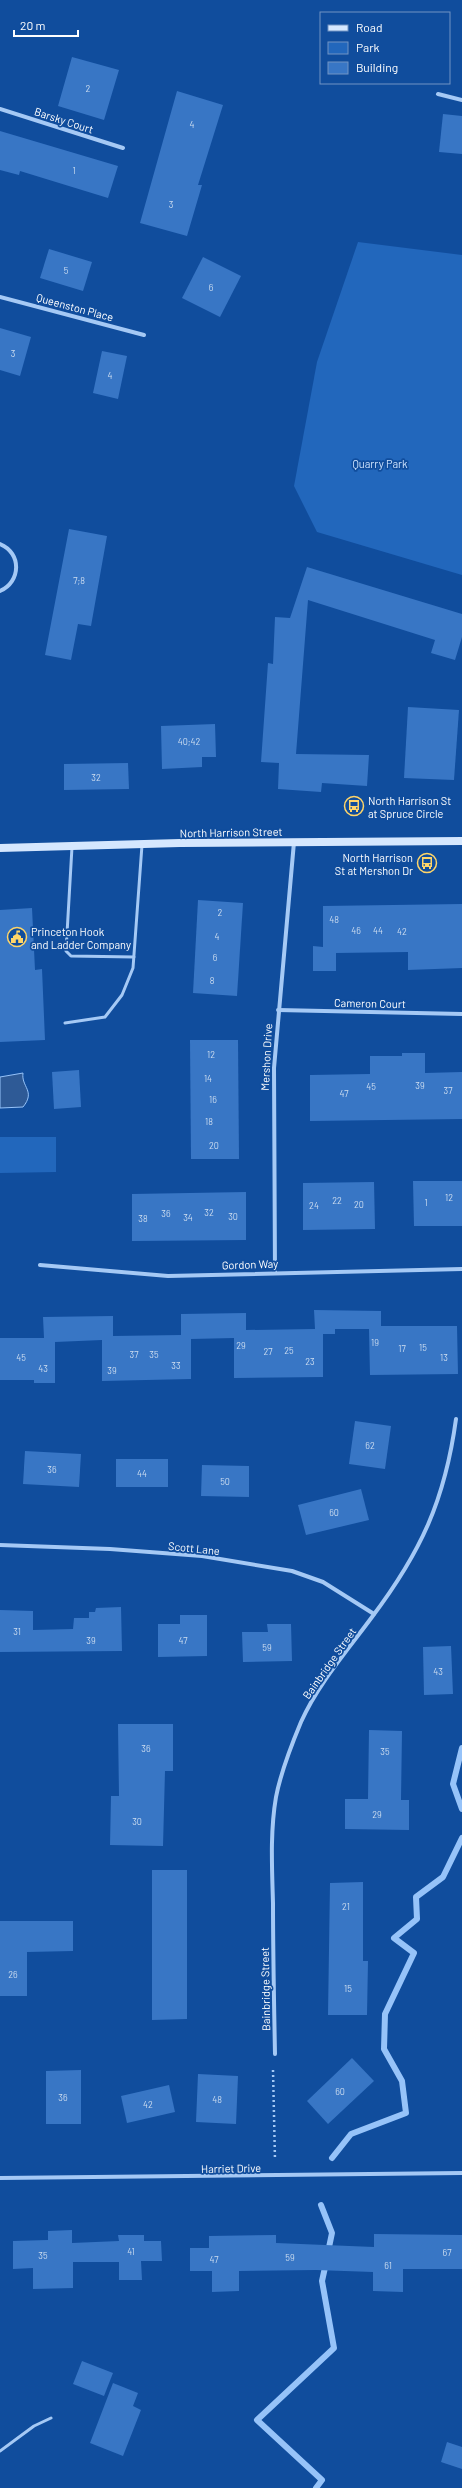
<svg xmlns="http://www.w3.org/2000/svg" width="462" height="2488" font-family="Barlow,sans-serif">
<style>
.green{fill:#2267bc}
.water{fill:#2e5a96;stroke:#96c3f9}
.lines{fill:none;stroke-linecap:round;stroke-linejoin:round}
.stream{stroke:#96c3f9;stroke-width:6}
.building{fill:#3876c5}
.path{stroke:#a5c9f5;stroke-width:2.5;stroke-dasharray:2 3;stroke-linecap:butt}
.lane{stroke:#a5c9f5;stroke-width:3}
.street{stroke:#a5c9f5;stroke-width:4}
.secondary{stroke:#d5e7fe;stroke-width:8}
.labels{text-anchor:middle;dominant-baseline:central;stroke-width:3.5;stroke-linejoin:round;paint-order:stroke}
.number-label{font-size:9px;fill:#cdddf0}
.street-label{font-size:11px;fill:#fff;stroke:#104d9d}
.park-label{font-size:11px;fill:#cee3fe;stroke:#104d9d}
.poi-label{font-size:11px;fill:#fff;stroke:#104d9d;text-anchor:start}
</style>
<rect width="100%" height="100%" fill="#104d9d"/>
<!-- green -->
<g class="green">
<path d="M358,242l104,13v320l-145,-43 -23,-46 23,-124z"/>
<path d="M0,1137h56v35l-56,1z"/>
</g>
<!-- water -->
<path class="water" d="M23,1073c-2,14 13,18 0,34l-23,1v-31z"/>
<g class="lines">
<!-- stream -->
<g class="stream">
<path d="M462,1748l-9,36 9,25"/>
<path d="M332,2158l19,-24 55,-21 -4,-32 -18,-32 1,-35 29,-61 -20,-15 23,-19 -1,-22 27,-20 19,-39"/>
<path d="M321,2205l11,28 -4,19"/>
<path d="M316,2488l6,-8 -65,-60 77,-72 -12,-67 4,-18"/>
</g>
</g>
<!-- building -->
<g class="building">
<path d="M72,57l47,13 -15,50 -46,-14z"/>
<path d="M177,91l46,14 -25,80h4l-15,51 -47,-13z"/>
<path d="M443,114l19,2v38l-23,-2z"/>
<path d="M0,131l118,35 -10,32 -88,-27 -1,4 -19,-5z"/>
<path d="M49,249l43,13 -9,29 -43,-13z"/>
<path d="M203,257l38,19 -21,41 -38,-19z"/>
<path d="M0,328l31,9 -11,39 -20,-6z"/>
<path d="M102,351l25,5 -9,43 -25,-6z"/>
<path d="M69,529l38,7 -16,90 -13,-2 -7,36 -26,-5z"/>
<path d="M307,567l155,47v23l-7,23 -24,-7 4,-13 -127,-40 -12,154 73,1 -2,31 -45,-3 -1,9 -43,-3 1,-26 -18,-1 7,-99 5,1 2,-47 15,1z"/>
<path d="M408,707l51,3 -5,70 -50,-2z"/>
<path d="M215,724l1,33h-14v10l-40,2 -1,-43z"/>
<path d="M128,763l1,26 -65,1v-26z"/>
<path d="M198,900l45,3 -6,93 -44,-3z"/>
<path d="M462,904v64l-54,2v-18l-72,1v18h-23v-25l10,1v-41z"/>
<path d="M32,908l3,62 7,-1 3,71 -45,2v-132z"/>
<path d="M190,1040h48l1,119h-48z"/>
<path d="M402,1053h23v20l37,-1v47l-152,2v-46l60,-1v-18h32z"/>
<path d="M79,1070l2,37 -27,2 -2,-37z"/>
<path d="M413,1181h49v45h-48z"/>
<path d="M374,1182l1,47 -72,1v-47z"/>
<path d="M246,1192v48l-114,1v-47z"/>
<path d="M314,1310l67,1v15h76l1,48 -88,1 -1,-46h-34v5h-12v43l-89,1v-40l-43,1v40l-89,2v-41l-47,2v41h-21v-3h-34v-42h44l-1,-21 70,-1v20l68,-1v-21l65,-1v17l69,-1z"/>
<path d="M355,1421l36,5 -6,43 -36,-5z"/>
<path d="M25,1451l56,3 -2,33 -56,-3z"/>
<rect x="116" y="1459" width="52" height="28"/>
<path d="M202,1465l47,1v31l-48,-1z"/>
<path d="M361,1489l8,31 -63,15 -8,-30z"/>
<path d="M121,1607l1,44 -122,1v-42l33,1v19l40,-1 1,-11h15v-6h6l1,-4z"/>
<path d="M180,1615h27v41l-49,1v-33h22z"/>
<path d="M267,1624h24l1,37 -49,1 -1,-30h26z"/>
<path d="M451,1646l2,48 -29,1 -1,-48z"/>
<path d="M118,1724h55v47h-8l-2,75 -53,-1 1,-49h8z"/>
<path d="M369,1730l33,1 -1,69h8v30l-64,-1v-30h23z"/>
<path d="M152,1870h35v149l-35,1z"/>
<path d="M363,1882v79h5l-1,54h-39l2,-132z"/>
<path d="M0,1921h73v30l-46,1v44h-27z"/>
<path d="M352,2058l22,23 -46,43 -21,-23z"/>
<path d="M81,2070v54h-35v-53z"/>
<path d="M198,2074l40,2 -2,48 -40,-2z"/>
<path d="M169,2085l6,27 -48,11 -6,-27z"/>
<path d="M72,2230v13l47,-2 -1,-6h26v6h17l1,20h-21l1,19h-23v-18h-46v26l-40,1v-21l-20,1v-28l35,-1v-9z"/>
<path d="M374,2234l88,1v34h-59v23l-30,-1v-19l-57,-2 -77,1v20l-27,1v-21h-22v-23h19v-12l67,-1v8l98,4z"/>
<path d="M82,2361l31,12 -9,23 -31,-12z"/>
<path d="M113,2383l25,10 -5,13 8,4 -18,46 -33,-13z"/>
<path d="M447,2442l15,5v22l-21,-7z"/>
</g>
<g class="lines">
<!-- path -->
<path class="path" d="M273,2070l2,90"/>
<!-- lane -->
<g class="lane">
<path d="M72,847l-6,104 5,5 63,1"/>
<path d="M65,1023l40,-6 17,-22 11,-27 9,-123"/>
<path d="M0,2451l34,-25 17,-8"/>
</g>
<!-- street -->
<g class="street">
<path d="M438,94l24,6"/>
<path d="M0,109l123,39"/>
<path d="M0,297l144,38"/>
<path d="M0,544c22,9 21,38 0,47"/>
<path d="M278,1010l184,4"/>
<path d="M40,1265l128,11 294,-7"/>
<path d="M275,1273l-1,-205 20,-226"/>
<path d="M0,1545l110,4 92,7 90,15 31,11 51,32"/>
<path d="M275,2054c-1,-51 -2,-101 -2,-151 -1,-35 -3,-71 3,-106 5,-26 15,-51 25,-75 17,-38 46,-71 71,-105 49,-65 73,-117 84,-198"/>
<path d="M0,2178l462,-5"/>
</g>
<!-- secondary -->
<path class="secondary" d="M0,848l180,-5 282,-2"/>
</g>
<!-- icons -->
<defs>
<symbol id="bus-ring" viewBox="-11 -11 22 22"><circle r="9.5" fill="#104d9d" stroke="#ffd569" stroke-width="1.5"/><path d="M-5-6H5V4H4V6H2V4H-2V6H-4V4H-5ZM-3.5-4V0h7V-4ZM-3.5 1.2v1.5H-2V1.2ZM2 1.2v1.5H3.5V1.2Z" fill="#ffd569"/></symbol>
<symbol id="civic-ring" viewBox="-11 -11 22 22"><circle r="9.5" fill="#104d9d" stroke="#ffd569" stroke-width="1.5"/><path d="M-.6-6.5H3V-4.5H.6V-3L4-1V1h2V6H-6V1h2V-1L-.6-3ZM-1.2 2.5V6h2.4V2.5Z" fill="#ffd569"/></symbol>
</defs>
<g fill-rule="evenodd">
<use href="#bus-ring" x="343" y="795" width="22" height="22"/>
<use href="#bus-ring" x="416" y="852" width="22" height="22"/>
<use href="#civic-ring" x="6" y="926" width="22" height="22"/>
</g>
<g class="labels">
<!-- number labels -->
<g class="number-label">
<text x="88" y="88">2</text>
<text x="192" y="124">4</text>
<text x="74" y="170">1</text>
<text x="171" y="204">3</text>
<text x="66" y="270">5</text>
<text x="211" y="287">6</text>
<text x="13" y="353">3</text>
<text x="110" y="375">4</text>
<text x="79" y="580">7;8</text>
<text x="189" y="741">40;42</text>
<text x="96" y="777">32</text>
<text x="220" y="912">2</text>
<text x="334" y="919">48</text>
<text x="356" y="930">46</text>
<text x="378" y="930">44</text>
<text x="402" y="931">42</text>
<text x="217" y="936">4</text>
<text x="215" y="957">6</text>
<text x="212" y="980">8</text>
<text x="211" y="1054">12</text>
<text x="208" y="1078">14</text>
<text x="420" y="1085">39</text>
<text x="371" y="1086">45</text>
<text x="448" y="1090">37</text>
<text x="344" y="1093">47</text>
<text x="213" y="1099">16</text>
<text x="209" y="1121">18</text>
<text x="214" y="1145">20</text>
<text x="449" y="1197">12</text>
<text x="337" y="1200">22</text>
<text x="426" y="1202">1</text>
<text x="359" y="1204">20</text>
<text x="314" y="1205">24</text>
<text x="209" y="1212">32</text>
<text x="166" y="1213">36</text>
<text x="233" y="1216">30</text>
<text x="188" y="1217">34</text>
<text x="143" y="1218">38</text>
<text x="375" y="1342">19</text>
<text x="241" y="1345">29</text>
<text x="423" y="1347">15</text>
<text x="402" y="1348">17</text>
<text x="289" y="1350">25</text>
<text x="268" y="1351">27</text>
<text x="134" y="1354">37</text>
<text x="154" y="1354">35</text>
<text x="21" y="1357">45</text>
<text x="444" y="1357">13</text>
<text x="310" y="1361">23</text>
<text x="176" y="1365">33</text>
<text x="43" y="1368">43</text>
<text x="112" y="1370">39</text>
<text x="370" y="1445">62</text>
<text x="52" y="1469">36</text>
<text x="142" y="1473">44</text>
<text x="225" y="1481">50</text>
<text x="334" y="1512">60</text>
<text x="17" y="1631">31</text>
<text x="91" y="1640">39</text>
<text x="183" y="1640">47</text>
<text x="267" y="1647">59</text>
<text x="438" y="1671">43</text>
<text x="146" y="1748">36</text>
<text x="385" y="1751">35</text>
<text x="377" y="1814">29</text>
<text x="137" y="1821">30</text>
<text x="346" y="1906">21</text>
<text x="13" y="1974">26</text>
<text x="348" y="1988">15</text>
<text x="340" y="2091">60</text>
<text x="63" y="2097">36</text>
<text x="217" y="2099">48</text>
<text x="148" y="2104">42</text>
<text x="131" y="2251">41</text>
<text x="447" y="2252">67</text>
<text x="43" y="2255">35</text>
<text x="290" y="2257">59</text>
<text x="214" y="2259">47</text>
<text x="388" y="2265">61</text>
</g>
<!-- street labels -->
<g class="street-label">
<text transform="translate(64 120) rotate(18)">Barsky Court</text>
<text transform="translate(75 307) rotate(15)">Queenston Place</text>
<text transform="translate(231 832) rotate(-1)">North Harrison Street</text>
<text transform="translate(370 1003) rotate(1)">Cameron Court</text>
<text transform="translate(266 1057) rotate(-87)">Mershon Drive</text>
<text transform="translate(250 1264) rotate(-2)">Gordon Way</text>
<text transform="translate(194 1548) rotate(6)">Scott Lane</text>
<text transform="translate(329 1663) rotate(-55)">Bainbridge Street</text>
<text transform="translate(265 1989) rotate(-91)">Bainbridge Street</text>
<text transform="translate(231 2168) rotate(-1)">Harriet Drive</text>
</g>
<!-- park labels -->
<g class="park-label">
<text x="380" y="463">Quarry Park</text>
</g>
<!-- poi labels -->
<g class="poi-label">
<text x="368" y="800">North Harrison St<tspan x="368" dy="13">at Spruce Circle</tspan></text>
<text x="413" y="857" text-anchor="end">North Harrison<tspan x="413" dy="13">St at Mershon Dr</tspan></text>
<text x="31" y="931">Princeton Hook<tspan x="31" dy="13">and Ladder Company</tspan></text>
</g>
</g>
<!-- legend -->
<rect x="320" y="12" width="130" height="72" fill="#104d9d" stroke="#7094c4"/>
<rect x="328" y="25" width="20" height="6" fill="#d5e7fe" stroke="#7094c4"/>
<text x="356" y="32" font-size="12" fill="#ffffff">Road</text>
<rect x="328" y="42" width="20" height="12" fill="#2267bc" stroke="#7094c4"/>
<text x="356" y="52" font-size="12" fill="#ffffff">Park</text>
<rect x="328" y="62" width="20" height="12" fill="#3876c5" stroke="#7094c4"/>
<text x="356" y="72" font-size="12" fill="#ffffff">Building</text>
<!-- scale -->
<path d="M14 30v6h64v-6" fill="none" stroke="#ffffff" stroke-width="2"/>
<text x="20" y="30" font-size="12" fill="#ffffff" stroke="#104d9d" stroke-width="3" paint-order="stroke">20 m</text>
</svg>
